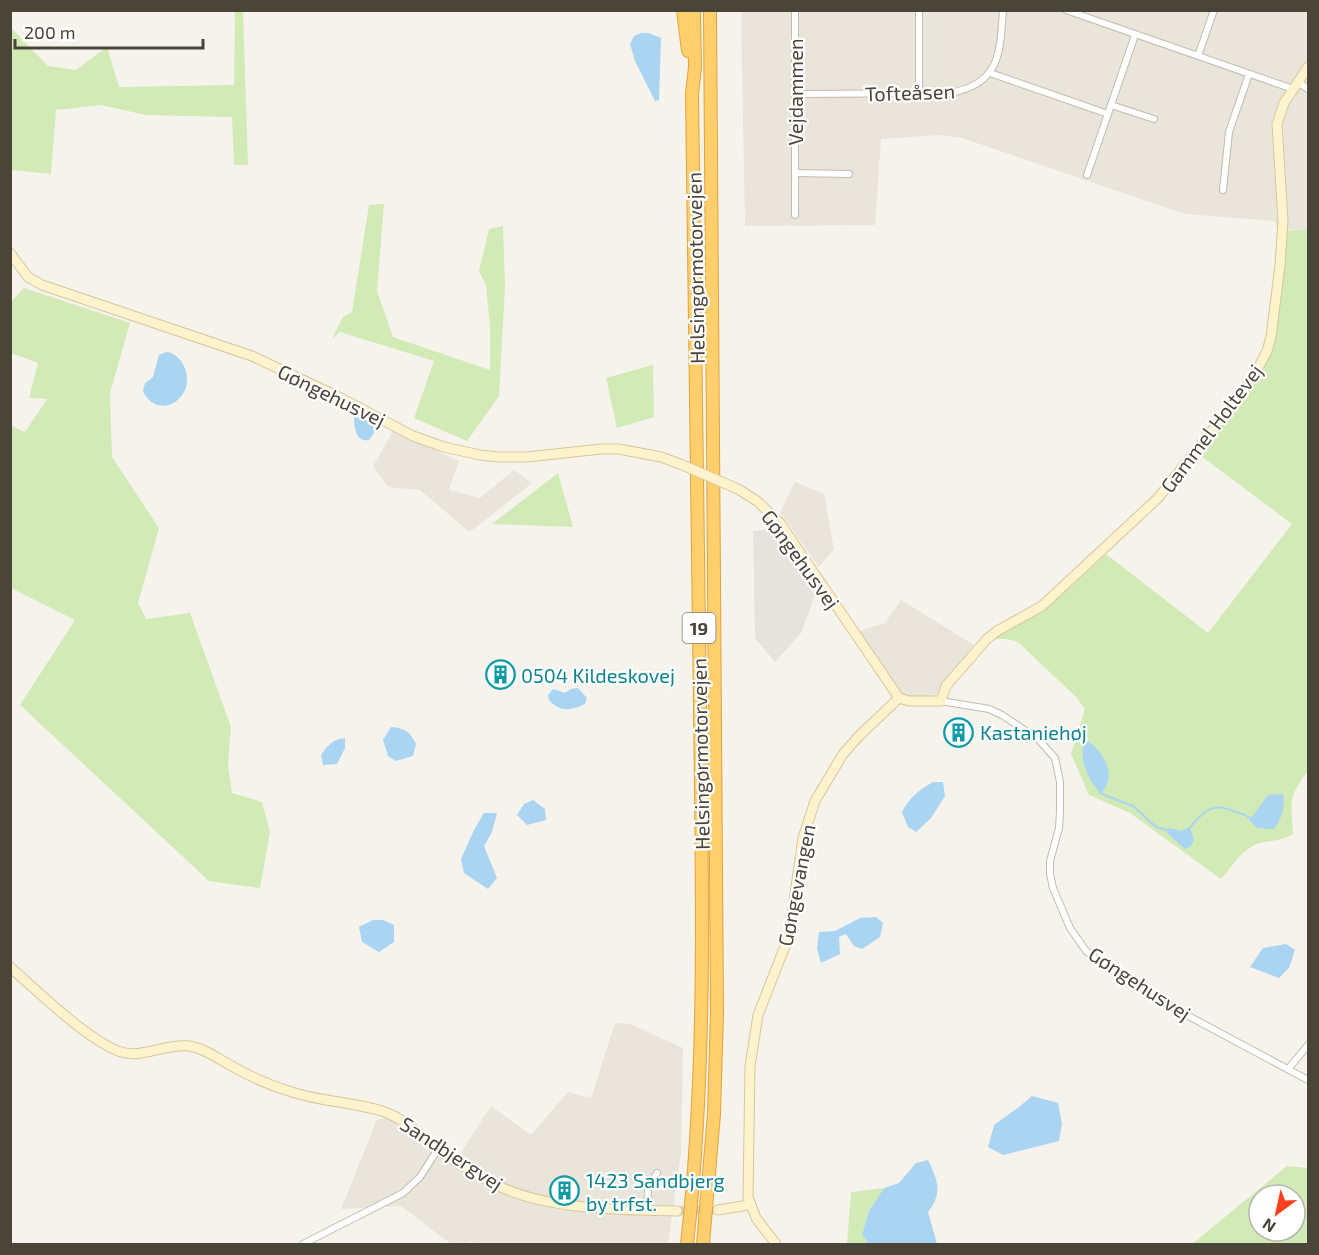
<svg xmlns="http://www.w3.org/2000/svg" width="1319" height="1255" font-family="'Exo 2',sans-serif">
<style>
.residential{fill:#eae5da}
.industrial{fill:#e6e2dd}
.green{fill:#d2eab5;fill-rule:evenodd}
.water{fill:#a9d4f2}
.lines{fill:none;stroke-linecap:round;stroke-linejoin:round}
.stream{stroke:#a9d4f2;stroke-width:2}
.secondary-tunnel{stroke:#d4d0c8;stroke-width:9;stroke-dasharray:9 4.5;stroke-linecap:butt}
.street-casing{stroke:#c2bbae;stroke-width:8}
.secondary-casing{stroke:#d6c79b;stroke-width:11}
.highway-casing{stroke:#e0a43c;stroke-width:14}
.street{stroke:#fff;stroke-width:6}
.secondary{stroke:#fff3cd;stroke-width:9}
.highway{stroke:#ffcf6e;stroke-width:12}
.secondary-bridge-casing{stroke:#d6c79b;stroke-width:11;stroke-linecap:butt}
.secondary-bridge{stroke:#fff3cd;stroke-width:9}
.labels{text-anchor:middle;dominant-baseline:central;stroke-width:4.5;stroke-linejoin:round;paint-order:stroke}
.shield{fill:#fff;stroke:#817c74;stroke-width:1.5}
.shield-label{font-size:18px;font-weight:bold;fill:#4b4439}
.street-label{font-size:20px;fill:#4b4439;stroke:#fff}
.culture-label{font-size:20px;fill:#0d838f;stroke:#fff;text-anchor:start}
</style>
<rect width="100%" height="100%" fill="#f6f3ec"/>
<!-- residential -->
<g class="residential">
<path d="M741,11h567v218l-30,2 -4,-10 -89,-7 -223,-76 -24,-3 -57,4 -6,86 -130,1z"/>
<path d="M393,431l66,30 -10,29 31,8 34,-28 18,13 -58,46 -6,2 -48,-41 -32,-3 -15,-21z"/>
<path d="M795,482l29,12 10,55 -15,18 -39,-55z"/>
<path d="M901,600l73,45 -39,50 -6,3 -13,1 -17,-4 -40,-64 26,-8z"/>
<path d="M615,1023l15,1 53,24 -2,106 -13,90h-192l-5,-3 -4,3h-16l-50,-38 -60,3 36,-90 11,-1 64,48 39,-60 40,29 37,-43 23,6z"/>
</g>
<!-- industrial -->
<path class="industrial" d="M773,529l42,66 -14,38 -26,29 -20,-24 -2,-107z"/>
<!-- green -->
<g class="green">
<path d="M235,11h8l5,154h-14l-2,-48 -86,-2 -45,-10 -45,5 -5,64 -40,-4v-142l37,38 28,4 31,-23 12,40 115,-2z"/>
<path d="M384,204l-7,87 16,46 97,33v-43l-4,-42 -7,-14 10,-42 14,-3 2,61 -6,109 -32,45 -53,-23 20,-57 -94,-29 -8,7 11,-22 9,-5 17,-107z"/>
<path d="M1308,229v542c-20,26 -17,31 -15,63 -11,7 -20,6 -33,9 -17,4 -28,24 -39,36l-91,-66 -41,-18 -18,-41 14,-45 -9,-12 -58,-55 -11,-3h-15c14,-12 34,-17 50,-28 22,-17 43,-38 64,-57l102,79 84,-109 -95,-71 45,-53 19,-32 26,-137z"/>
<path d="M24,288l106,35 -20,70 2,64 47,71 -21,75 8,16 44,-6 41,114 -3,39 4,27 30,9 8,30 -10,56 -51,-7 -189,-176 55,-85 -64,-32 -1,-59 2,-4 -2,-1 1,-98 14,6 22,-33 -18,-1 9,-35 -27,-10v-51z"/>
<path d="M653,365l1,52 -37,11 -11,-50z"/>
<path d="M558,473l15,54 -81,-3z"/>
<path d="M1287,1166l21,2v76h-116zM1259,1195h36v36h-36z"/>
<path d="M884,1188l-15,23 -7,22 7,11h-22l4,-52z"/>
</g>
<!-- water -->
<g class="water">
<path d="M641,33h7l13,5 -2,62 -4,1 -20,-40 -5,-17 4,-8z"/>
<path d="M166,352c6,0 11,4 15,9 22,33 -22,64 -38,30l2,-8 8,-6 6,-22z"/>
<path d="M354,417l9,1 13,7 -2,8 -5,7c-13,3 -15,-13 -15,-23z"/>
<path d="M578,688l9,10 -2,6c-14,7 -25,8 -36,-4l-1,-5 5,-6 12,4 6,-4z"/>
<path d="M391,727c14,1 19,5 25,17l-3,12 -17,5 -8,-5 -5,-16z"/>
<path d="M345,738v10l-8,16 -14,1 -2,-10c7,-10 12,-16 24,-17z"/>
<path d="M1085,742h4c11,8 23,24 19,39 -1,5 -5,8 -6,13l-3,-1c-1,-5 -5,-7 -8,-12 -6,-12 -12,-27 -6,-39z"/>
<path d="M933,782h10l2,14 -14,22 -15,14 -8,-5 -6,-15c7,-14 17,-22 31,-30z"/>
<path d="M1283,794c2,14 -1,24 -9,35l-17,-1 -12,-13 7,2 16,-22z"/>
<path d="M533,800l12,9 1,11 -19,5 -10,-10 7,-11z"/>
<path d="M484,813h13l-5,19 -8,14 13,32 -9,11 -24,-16 -3,-14 13,-29z"/>
<path d="M1190,827l4,13 -3,6 -6,3 -17,-15 -2,-4 3,-2 12,3z"/>
<path d="M876,917l7,6 -3,14 -18,12 -8,-3 -8,-12 -7,3 1,17 -19,9 -4,-14 2,-17 16,-1 25,-13z"/>
<path d="M373,920h10l11,5v17l-15,10 -17,-10 -3,-15z"/>
<path d="M1286,944l9,6 -6,18 -10,10 -29,-11 13,-19z"/>
<path d="M1032,1096l26,7 4,21 -3,17 -56,14 -15,-8 6,-22 25,-18z"/>
<path d="M928,1160c10,21 15,33 0,52l9,32h-68l-7,-10 7,-23 15,-23 15,-5 17,-20z"/>
</g>
<g class="lines">
<!-- stream -->
<g class="stream">
<path d="M1102,794l31,12 23,21 10,3"/>
<path d="M1190,827c21,-24 26,-23 55,-12"/>
</g>
<!-- secondary-tunnel -->
<path class="secondary-tunnel" d="M677,1211l41,-1"/>
<defs>
<g id="street">
<path d="M795,10v205"/>
<path d="M919,10v84"/>
<path d="M1066,10l227,79"/>
<path d="M1198,56l16,-46"/>
<path d="M990,73l118,41"/>
<path d="M1298,82l10,7"/>
<path d="M795,94l155,-1c50,-9 50,-39 53,-83"/>
<path d="M1111,105l43,14"/>
<path d="M795,173l54,1"/>
<path d="M1087,175l48,-140"/>
<path d="M1223,190l6,-58 20,-58"/>
<path d="M941,701l48,8 13,6 36,24 17,19 5,24v30l-1,16 -9,33v13l3,14 17,40 16,23 18,14 77,47 127,68"/>
<path d="M1289,1068l19,-23"/>
<path d="M647,1211l1,-21 9,-17"/>
<path d="M303,1244l100,-51 17,-16 18,-28"/>
</g>
<g id="secondary">
<path d="M10,253l18,24 14,8 210,71 91,43 70,37 31,11 36,8 18,2h29l74,-8h18l42,8 19,7"/>
<path d="M738,489l19,12 23,22 119,175 10,3h32l5,-15 41,-47 10,-8 45,-25 116,-108 77,-96 22,-32 10,-19 4,-14 9,-72 3,-44 -6,-97 7,-21 24,-36"/>
<path d="M10,967c29,25 74,70 108,84 23,9 47,-8 71,-5 15,2 28,12 41,19 19,11 41,21 62,27 30,10 63,10 93,20 21,8 35,23 52,36 15,12 33,23 50,32 50,30 132,30 190,31"/>
<path d="M718,1210l31,-5"/>
<path d="M776,1244l-20,-26 -8,-21 2,-131 8,-51 31,-79 14,-98 12,-37 28,-47 17,-19 39,-37"/>
</g>
<g id="highway">
<path d="M683,10l5,41"/>
<path d="M687,1244c20,-178 15,-357 13,-537 -2,-204 -5,-408 -8,-613l3,-27 -1,-57"/>
<path d="M703,1244l11,-130 3,-101 -7,-1003"/>
</g>
</defs>
<!-- street casing -->
<use href="#street" class="street-casing"/>
<!-- secondary casing -->
<use href="#secondary" class="secondary-casing"/>
<!-- highway casing -->
<use href="#highway" class="highway-casing"/>
<!-- street -->
<use href="#street" class="street"/>
<!-- secondary -->
<use href="#secondary" class="secondary"/>
<!-- highway -->
<use href="#highway" class="highway"/>
<defs>
<path id="secondary-bridge" d="M680,464l58,25"/>
</defs>
<!-- secondary-bridge casing -->
<use href="#secondary-bridge" class="secondary-bridge-casing"/>
<!-- secondary-bridge -->
<use href="#secondary-bridge" class="secondary-bridge"/>
</g>
<!-- icons -->
<defs>
<symbol id="building-ring" viewBox="-11 -11 22 22"><circle r="9.5" fill="#fff" stroke="#0f9aa8" stroke-width="1.5"/><path d="M-4-6H4V6H1V3H-1V6H-4ZM-2.5-4.3h1.7v1.8h-1.7ZM.8-4.3h1.7v1.8H.8ZM-2.5-1h1.7V.8h-1.7ZM.8-1h1.7V.8H.8Z" fill="#0f9aa8"/></symbol>
</defs>
<g fill-rule="evenodd">
<use href="#building-ring" x="484" y="658" width="33" height="33"/>
<use href="#building-ring" x="942" y="716" width="33" height="33"/>
<use href="#building-ring" x="548" y="1174" width="33" height="33"/>
</g>
<g class="labels">
<!-- shield labels -->
<rect class="shield" x="682.5" y="613" width="33" height="30" rx="4.5"/>
<g class="shield-label">
<text x="699" y="628">19</text>
</g>
<!-- street labels -->
<g class="street-label">
<text transform="translate(795 92) rotate(-90)">Vejdammen</text>
<text transform="translate(910 92) rotate(-2)">Tofteåsen</text>
<text transform="translate(695 268) rotate(-91)">Helsingørmotorvejen</text>
<text transform="translate(332 395) rotate(26)">Gøngehusvej</text>
<text transform="translate(1211 428) rotate(-53)">Gammel Holtevej</text>
<text transform="translate(801 559) rotate(54)">Gøngehusvej</text>
<text transform="translate(700 754) rotate(-91)">Helsingørmotorvejen</text>
<text transform="translate(796 885) rotate(-79)">Gøngevangen</text>
<text transform="translate(1140 983) rotate(33)">Gøngehusvej</text>
<text transform="translate(452 1153) rotate(33)">Sandbjergvej</text>
</g>
<!-- culture labels -->
<g class="culture-label">
<text x="521" y="675">0504 Kildeskovej</text>
<text x="980" y="732">Kastaniehøj</text>
<text x="586" y="1180">1423 Sandbjerg<tspan x="586" dy="23">by trfst.</tspan></text>
</g>
</g>
<!-- border -->
<rect width="1319" height="1255" fill="none" stroke="#4b4439" stroke-width="24"/>
<!-- north arrow -->
<g transform="translate(1277 1213) rotate(213)"><circle r="28" fill="#ffffff" stroke="#b7b4b0" stroke-width="1.5"/>
<path d="M0-4.5L10 22L0 15L-10 22Z" fill="#fc3f1d"/>
<text y="-9" font-size="16" font-weight="bold" text-anchor="middle" fill="#4b4439">N</text>
</g>
<!-- scale -->
<path d="M15 39v9h188v-9" fill="none" stroke="#4b4439" stroke-width="3"/>
<text x="24" y="39" font-size="18" fill="#4b4439" stroke="#ffffff" stroke-width="4.5" paint-order="stroke">200 m</text>
</svg>
